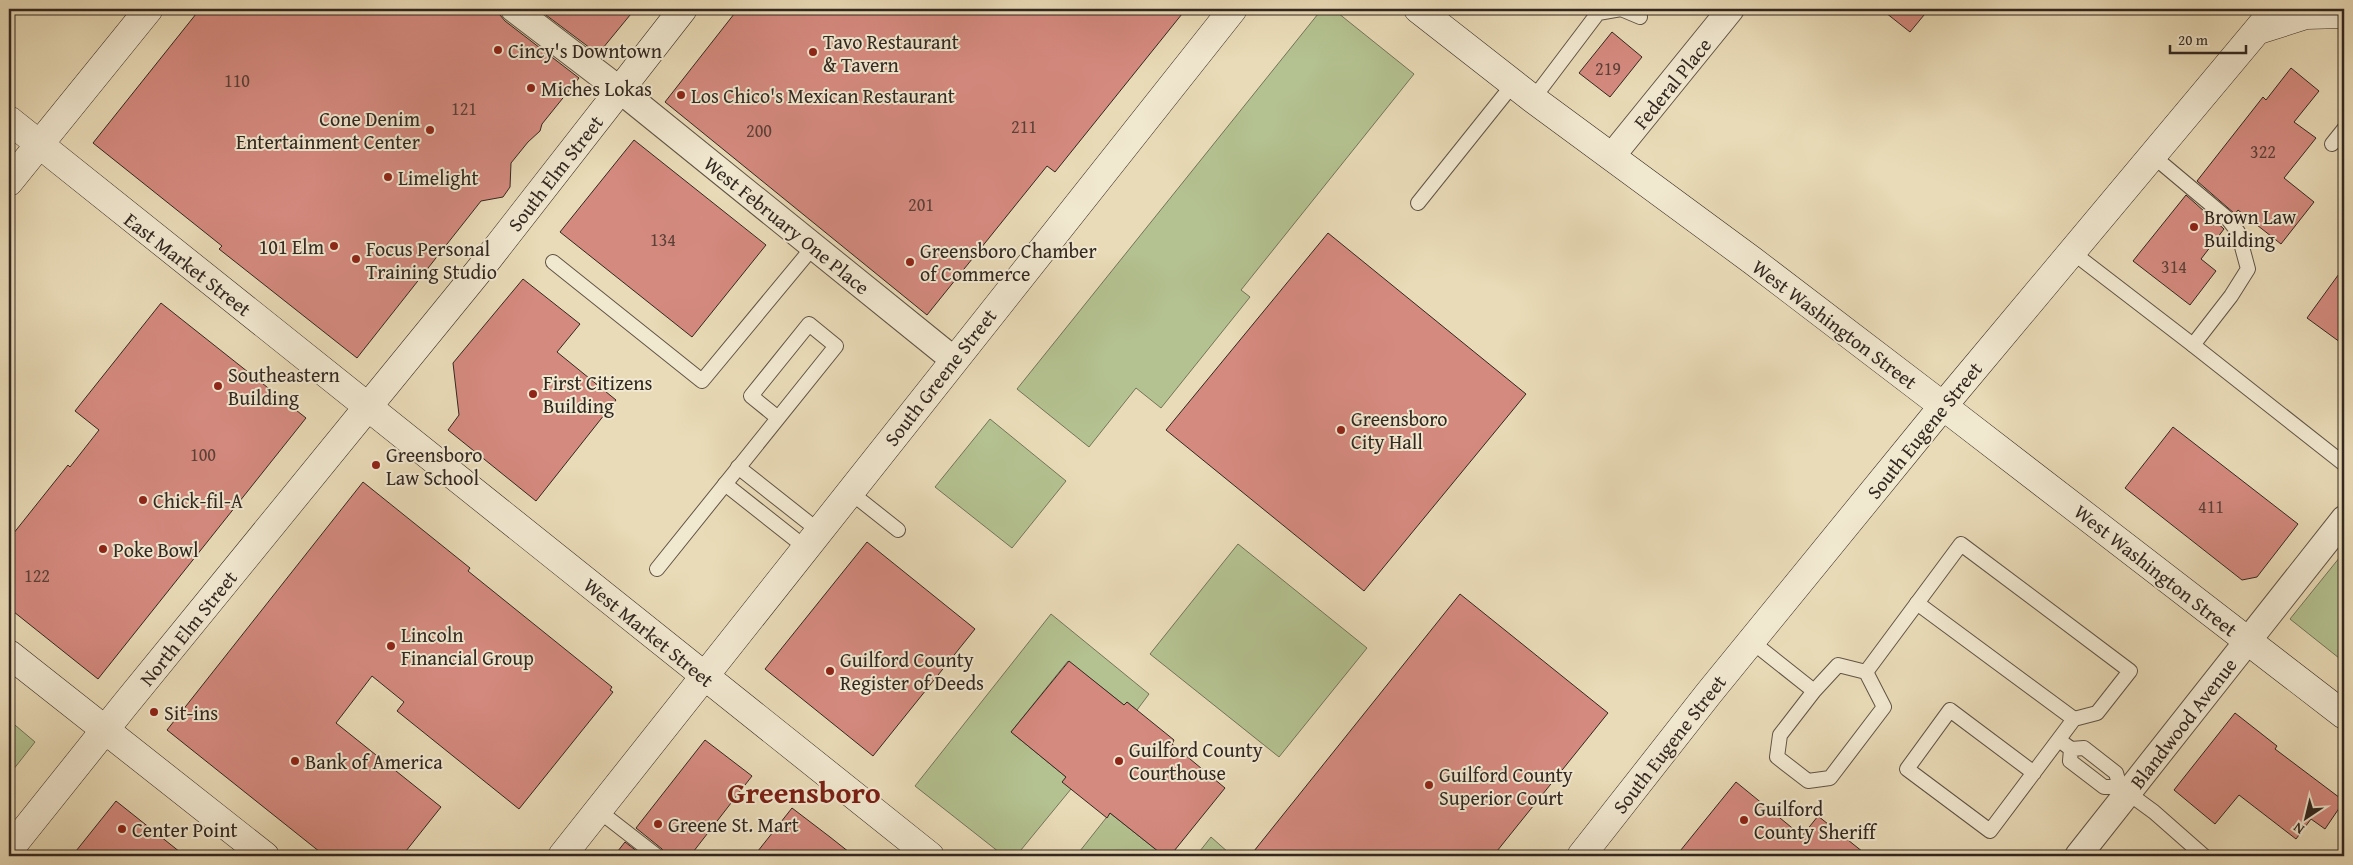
<svg xmlns="http://www.w3.org/2000/svg" width="2353" height="865" font-family="'Gentium Book Plus',serif">
<style>
.green{fill:#b4c190;stroke:#737458}
.building{fill:#d58a7f;stroke:#322720}
.lines{fill:none;stroke-linecap:round;stroke-linejoin:round}
.lane-casing{stroke:#605446;stroke-width:16}
.street-casing{stroke:#605446;stroke-width:28}
.secondary-casing{stroke:#322720;stroke-width:29}
.lane{stroke:#f1e8d0;stroke-width:14}
.street{stroke:#f1e8d0;stroke-width:26}
.secondary{stroke:#f1e8d0;stroke-width:28}
.poi-dot{fill:#8f2418;stroke:#f1e8d0;stroke-width:2}
.labels{text-anchor:middle;dominant-baseline:central;stroke-width:4;stroke-linejoin:round;paint-order:stroke}
.number-label{font-size:18px;fill:#5b4038}
.poi-label{font-size:20px;fill:#322720;stroke:#f1e8d0;text-anchor:start}
.street-label{font-size:20px;fill:#322720;stroke:#f1e8d0}
.town-label{font-size:30px;font-weight:bold;fill:#7a1f14;stroke:#f1e8d0}
</style>
<rect width="100%" height="100%" fill="#e9dbb7"/>
<filter id="stains"><feTurbulence type="fractalNoise" baseFrequency=".004" numOctaves="4"/><feColorMatrix values="0 0 0 0 .2 0 0 0 0 .09 0 0 0 0 .02 0 0 0 .5 -.17"/></filter>
<radialGradient id="worn" r=".72"><stop offset=".6" stop-color="#630" stop-opacity="0"/><stop offset="1" stop-color="#630" stop-opacity=".3"/></radialGradient>
<!-- green -->
<g class="green">
<path d="M1322,9h11l81,65 -173,216 9,7 -89,111 -25,-20 -47,59 -72,-58z"/>
<path d="M990,419l76,62 -54,67 -77,-61z"/>
<path d="M1238,544l129,104 -88,109 -129,-103z"/>
<path d="M2344,552v110l-54,-43z"/>
<path d="M1051,614l98,80 -12,16 -10,-8 -3,3 -56,-44 -57,71 55,45 5,12 -55,67h-12l-89,-70z"/>
<path d="M9,720l26,22 -26,33z"/>
<path d="M1110,813l54,43h-88z"/>
<path d="M1211,837l18,16 -3,3h-30z"/>
</g>
<!-- building -->
<g class="building">
<path d="M200,9h299l1,6 5,6 74,57 -37,46 -2,7 -12,11 -17,21 -1,24 -7,10 -22,4 -124,157 -138,-109 3,-3 -129,-103z"/>
<path d="M538,9h97l-37,45z"/>
<path d="M738,9h448l-131,163 -8,-6 -120,149 -262,-213z"/>
<path d="M1881,9h48l-19,23z"/>
<path d="M1612,32l30,25 -32,40 -31,-24z"/>
<path d="M2291,68l28,23 -25,31 22,16 -32,40 30,24 -33,42 -43,-34 -3,4 -38,-33 66,-84 3,3z"/>
<path d="M634,140l132,105 -74,92 -132,-105z"/>
<path d="M2186,195l38,34 -23,30 15,12 -26,34 -57,-44z"/>
<path d="M1328,233l198,161 -162,197 -198,-161z"/>
<path d="M2344,267v78l-37,-27z"/>
<path d="M523,279l57,45 -23,28 59,48 -80,101 -88,-71 11,-15 -6,-52z"/>
<path d="M161,303l145,115 -208,261 -89,-71v-69l59,-74 2,2 29,-37 -24,-19z"/>
<path d="M2173,427l125,97 -41,53 -15,3 -117,-92z"/>
<path d="M363,482l107,86 -2,3 144,116 -2,3 3,2 -94,117 -122,-98 7,-9 -32,-26 -36,47 105,84 -39,49h-77l-158,-126z"/>
<path d="M867,542l108,87 -102,127 -108,-87z"/>
<path d="M1460,594l148,119 -115,143h-243z"/>
<path d="M1069,661l55,44 3,-3 47,38 -2,4 53,44 -55,68h-6l-54,-43 -3,5 -45,-36 4,-5 -55,-45z"/>
<path d="M2235,713l42,33 -2,3 69,52 -19,28 -14,-10 -15,20 -57,-44 -24,29 -41,-34z"/>
<path d="M705,740l47,36 -62,80h-24l-4,-7 -26,-21z"/>
<path d="M1736,782l66,54 16,-20 50,40h-192z"/>
<path d="M116,801l69,55h-113z"/>
<path d="M792,808l38,29 24,19h-100z"/>
<path d="M625,842l18,14h-29z"/>
</g>
<g class="lines">
<defs>
<g id="lane">
<path d="M1533,99l65,-86 23,-4 19,8"/>
<path d="M2332,144l12,-15"/>
<path d="M1418,203l96,-120"/>
<path d="M2072,252l121,93 38,-49 17,-27 -10,-37 -11,-14 -74,-62"/>
<path d="M553,262l149,119 111,-134"/>
<path d="M2193,345l151,119"/>
<path d="M738,467l81,64"/>
<path d="M725,484l81,64"/>
<path d="M850,492l48,38"/>
<path d="M657,569l179,-223 -27,-22 -58,72 27,22"/>
<path d="M1917,603l157,116"/>
<path d="M1751,641l63,50 -34,44 -3,22 31,24 22,-3 54,-71 -18,-35 -28,-7 -24,26"/>
<path d="M1866,672l95,-128 169,127 -33,42 -23,6 -84,112 -83,-62 43,-59 84,63"/>
<path d="M2059,740l12,9 13,-1 32,25 4,14h-16l-34,-26 1,-12"/>
<path d="M2124,790l30,22 50,44"/>
<path d="M599,811l58,45"/>
</g>
<g id="street">
<path d="M514,9l106,81 334,270"/>
<path d="M1611,157l120,-148"/>
<path d="M2078,856l266,-337"/>
</g>
<g id="secondary">
<path d="M1418,9l115,90 220,162 190,145 401,309"/>
<path d="M2259,30l47,-15 38,-1"/>
<path d="M9,120l921,736"/>
<path d="M9,182l140,-173"/>
<path d="M9,654l256,202"/>
<path d="M9,850l115,-144 357,-438 202,-259"/>
<path d="M562,856l671,-847"/>
<path d="M1581,856l128,-163 234,-287 332,-397"/>
</g>
</defs>
<!-- lane casing -->
<use href="#lane" class="lane-casing"/>
<!-- street casing -->
<use href="#street" class="street-casing"/>
<!-- secondary casing -->
<use href="#secondary" class="secondary-casing"/>
<!-- lane -->
<use href="#lane" class="lane"/>
<!-- street -->
<use href="#street" class="street"/>
<!-- secondary -->
<use href="#secondary" class="secondary"/>
</g>
<!-- markers -->
<g class="poi-dot">
<circle cx="498" cy="50" r="5"/>
<circle cx="813" cy="52" r="5"/>
<circle cx="531" cy="88" r="5"/>
<circle cx="681" cy="95" r="5"/>
<circle cx="430" cy="130" r="5"/>
<circle cx="388" cy="177" r="5"/>
<circle cx="2194" cy="227" r="5"/>
<circle cx="334" cy="246" r="5"/>
<circle cx="356" cy="259" r="5"/>
<circle cx="910" cy="262" r="5"/>
<circle cx="218" cy="386" r="5"/>
<circle cx="533" cy="394" r="5"/>
<circle cx="1341" cy="430" r="5"/>
<circle cx="376" cy="465" r="5"/>
<circle cx="143" cy="500" r="5"/>
<circle cx="103" cy="549" r="5"/>
<circle cx="391" cy="646" r="5"/>
<circle cx="830" cy="671" r="5"/>
<circle cx="154" cy="712" r="5"/>
<circle cx="295" cy="761" r="5"/>
<circle cx="1119" cy="761" r="5"/>
<circle cx="1429" cy="785" r="5"/>
<circle cx="1744" cy="820" r="5"/>
<circle cx="658" cy="824" r="5"/>
<circle cx="122" cy="829" r="5"/>
</g>
<g class="labels">
<!-- number labels -->
<g class="number-label">
<text x="1608" y="68">219</text>
<text x="237" y="80">110</text>
<text x="464" y="108">121</text>
<text x="1024" y="126">211</text>
<text x="759" y="130">200</text>
<text x="2263" y="151">322</text>
<text x="921" y="204">201</text>
<text x="663" y="239">134</text>
<text x="2174" y="266">314</text>
<text x="203" y="454">100</text>
<text x="2211" y="506">411</text>
<text x="37" y="575">122</text>
</g>
<!-- poi labels -->
<g class="poi-label">
<text x="823" y="41">Tavo Restaurant<tspan x="823" dy="23">&amp; Tavern</tspan></text>
<text x="508" y="50">Cincy's Downtown</text>
<text x="541" y="88">Miches Lokas</text>
<text x="691" y="95">Los Chico's Mexican Restaurant</text>
<text x="420" y="118" text-anchor="end">Cone Denim<tspan x="420" dy="23">Entertainment Center</tspan></text>
<text x="398" y="177">Limelight</text>
<text x="2204" y="216">Brown Law<tspan x="2204" dy="23">Building</tspan></text>
<text x="324" y="246" text-anchor="end">101 Elm</text>
<text x="366" y="248">Focus Personal<tspan x="366" dy="23">Training Studio</tspan></text>
<text x="920" y="250">Greensboro Chamber<tspan x="920" dy="23">of Commerce</tspan></text>
<text x="228" y="374">Southeastern<tspan x="228" dy="23">Building</tspan></text>
<text x="543" y="382">First Citizens<tspan x="543" dy="23">Building</tspan></text>
<text x="1351" y="418">Greensboro<tspan x="1351" dy="23">City Hall</tspan></text>
<text x="386" y="454">Greensboro<tspan x="386" dy="23">Law School</tspan></text>
<text x="153" y="500">Chick-fil-A</text>
<text x="113" y="549">Poke Bowl</text>
<text x="401" y="634">Lincoln<tspan x="401" dy="23">Financial Group</tspan></text>
<text x="840" y="659">Guilford County<tspan x="840" dy="23">Register of Deeds</tspan></text>
<text x="164" y="712">Sit-ins</text>
<text x="1129" y="749">Guilford County<tspan x="1129" dy="23">Courthouse</tspan></text>
<text x="305" y="761">Bank of America</text>
<text x="1439" y="774">Guilford County<tspan x="1439" dy="23">Superior Court</tspan></text>
<text x="1754" y="808">Guilford<tspan x="1754" dy="23">County Sheriff</tspan></text>
<text x="668" y="824">Greene St. Mart</text>
<text x="132" y="829">Center Point</text>
</g>
<!-- street labels -->
<g class="street-label">
<text transform="translate(1672 83) rotate(-51)">Federal Place</text>
<text transform="translate(555 173) rotate(-52)">South Elm Street</text>
<text transform="translate(787 225) rotate(39)">West February One Place</text>
<text transform="translate(188 264) rotate(38)">East Market Street</text>
<text transform="translate(1835 324) rotate(37)">West Washington Street</text>
<text transform="translate(940 377) rotate(-52)">South Greene Street</text>
<text transform="translate(1924 430) rotate(-51)">South Eugene Street</text>
<text transform="translate(2156 570) rotate(38)">West Washington Street</text>
<text transform="translate(188 628) rotate(-51)">North Elm Street</text>
<text transform="translate(649 632) rotate(39)">West Market Street</text>
<text transform="translate(2183 723) rotate(-52)">Blandwood Avenue</text>
<text transform="translate(1669 744) rotate(-52)">South Eugene Street</text>
</g>
<!-- town labels -->
<g class="town-label">
<text x="804" y="792">Greensboro</text>
</g>
</g>
<!-- margin -->
<rect width="2353" height="865" fill="none" stroke="#e9dbb7" stroke-width="30"/>
<rect x="10" y="10" width="2333" height="845" fill="none" stroke="#322720" stroke-width="2.5"/>
<rect x="15" y="15" width="2323" height="835" fill="none" stroke="#322720"/>
<!-- north arrow -->
<g transform="translate(2306 818) rotate(215)" stroke="#f1e8d0" stroke-width="4" paint-order="stroke">
<path d="M0-4L9 19L0 12L-9 19Z" fill="#322720"/>
<text y="-8" font-size="14" font-weight="bold" text-anchor="middle" fill="#322720">N</text>
</g>
<!-- scale -->
<path d="M2170 45v8h76v-8" fill="none" stroke="#322720" stroke-width="2.5"/>
<text x="2178" y="45" font-size="15" fill="#322720" stroke="#f1e8d0" stroke-width="4" paint-order="stroke">20 m</text>
<rect width="100%" height="100%" filter="url(#stains)"/>
<rect width="100%" height="100%" fill="url(#worn)"/>
</svg>
